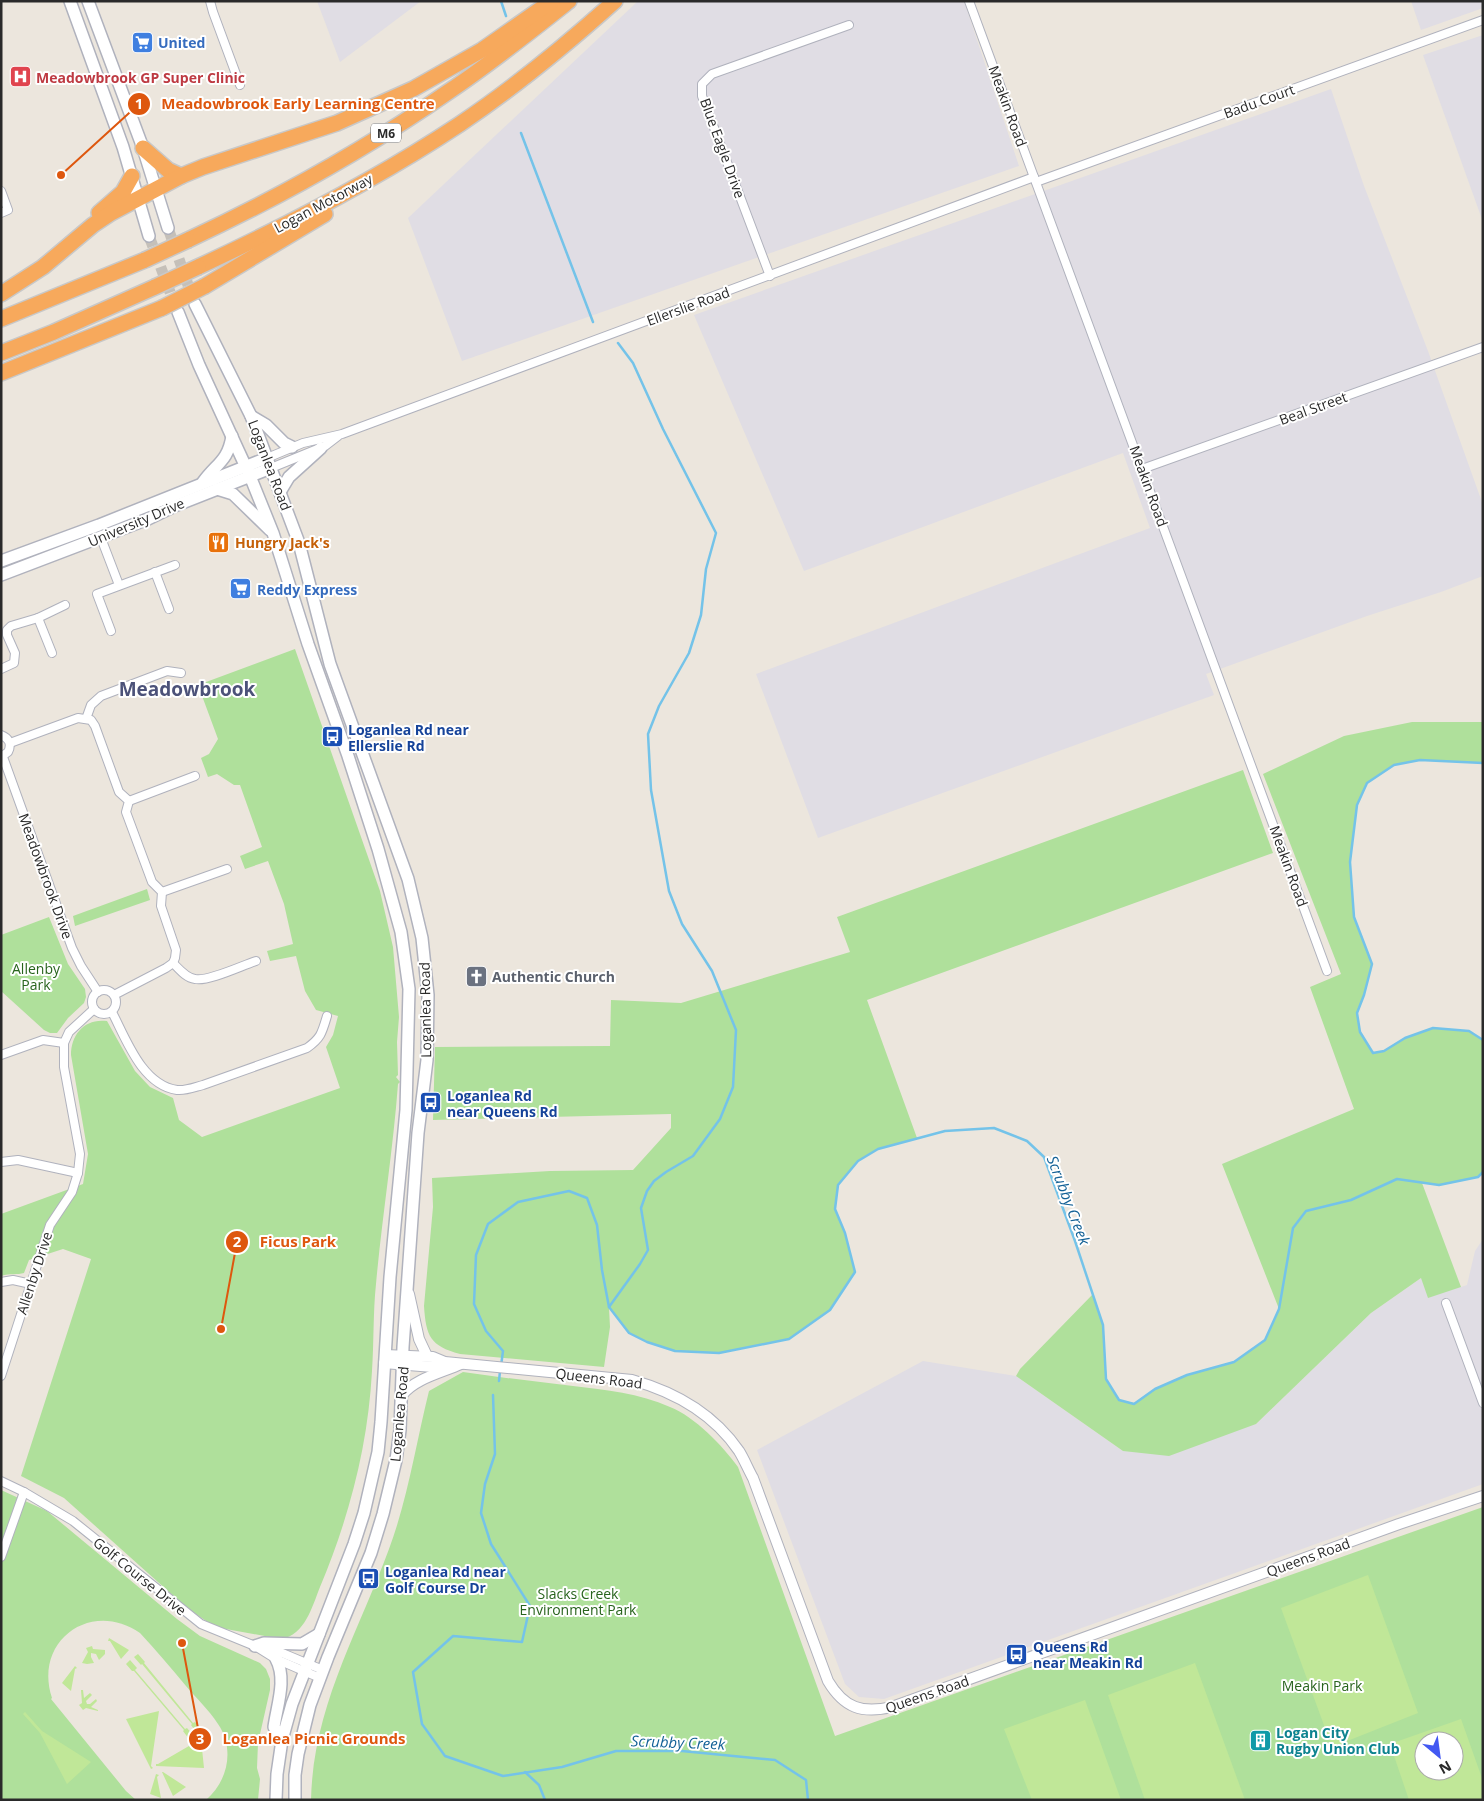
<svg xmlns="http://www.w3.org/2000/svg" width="1484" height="1801" font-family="'Open Sans',sans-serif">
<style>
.industrial{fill:#e0dde4}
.green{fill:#afe09b;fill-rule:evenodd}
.pitch{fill:#c0e798;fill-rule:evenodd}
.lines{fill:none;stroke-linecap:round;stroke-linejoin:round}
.stream{stroke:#74c3e9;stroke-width:2.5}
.secondary-tunnel{stroke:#c5c0b9;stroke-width:11;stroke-dasharray:11 5.5;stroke-linecap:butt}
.minor-casing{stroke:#b0b2bd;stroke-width:10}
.tertiary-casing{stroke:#b0b2bd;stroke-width:12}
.secondary-casing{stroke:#b0b2bd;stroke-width:14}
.motorway-casing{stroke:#c8c8c8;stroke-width:18}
.minor{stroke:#fff;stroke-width:8}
.tertiary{stroke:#fff;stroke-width:10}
.secondary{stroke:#fff;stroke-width:11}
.motorway{stroke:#f7a95c;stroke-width:15}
.motorway-bridge-casing{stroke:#c8c8c8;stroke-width:18;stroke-linecap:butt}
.motorway-bridge{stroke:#f7a95c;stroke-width:15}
.labels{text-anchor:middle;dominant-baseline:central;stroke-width:4;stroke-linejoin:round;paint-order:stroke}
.shield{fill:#fff;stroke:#6a6a6a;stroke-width:1}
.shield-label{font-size:12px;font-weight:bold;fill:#2a2a2a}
.shop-label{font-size:14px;font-weight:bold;fill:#366cbe;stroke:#fff;text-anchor:start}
.health-label{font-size:14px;font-weight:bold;fill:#be3a42;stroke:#fff;text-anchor:start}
.street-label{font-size:14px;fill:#2a2a2a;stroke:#fff}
.food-label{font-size:14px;font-weight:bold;fill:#c56008;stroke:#fff;text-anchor:start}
.transit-label{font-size:14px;font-weight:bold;fill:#164399;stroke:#fff;text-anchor:start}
.park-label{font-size:14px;fill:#28641d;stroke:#fff}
.worship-label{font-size:14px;font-weight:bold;fill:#5b616d;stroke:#fff;text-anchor:start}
.culture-label{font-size:14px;font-weight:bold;fill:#0d838f;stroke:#fff;text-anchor:start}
.water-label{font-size:15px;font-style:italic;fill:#136196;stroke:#fff}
.district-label{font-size:19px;font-weight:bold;fill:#4c5279;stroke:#fff}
.leader{fill:none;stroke:#de570e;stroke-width:2}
.callout-dot{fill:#de570e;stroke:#fff;stroke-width:2}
.mark-label{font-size:15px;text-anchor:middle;font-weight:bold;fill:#fff}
.callout-label{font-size:15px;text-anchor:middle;font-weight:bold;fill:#de570e;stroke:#fff;stroke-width:4;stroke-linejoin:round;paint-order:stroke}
</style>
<rect width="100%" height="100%" fill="#ece6dd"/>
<!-- industrial -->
<g class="industrial">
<path d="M317,1h104l-81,61z"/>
<path d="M638,1h326l55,165 -557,195 -54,-143z"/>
<path d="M1411,1h72v7l-62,22z"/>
<path d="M1483,35v187l-60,-167z"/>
<path d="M1331,89l33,97 64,165 55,154v71l-42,16 -74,24 -161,58 8,21 -396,143 -62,-164 394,-146 -27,-75 -319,118 -110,-256z"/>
<path d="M1483,1239v245l-599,215 -25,-2 -14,-13 -88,-234 166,-89 93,15 107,75 133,-27 115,-111 50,-35 40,9 6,-2 8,-34z"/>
</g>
<!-- green -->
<g class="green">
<path d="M295,649l85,242 13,56 6,70 -2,25 1,33 -2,2 4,5 -2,2c-5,67 -16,133 -22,200 -3,28 -2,58 -4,87 -4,75 -23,147 -52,216 -8,20 -15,48 -39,52l-66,-12 -28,-19 -123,-110 -43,-22 70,-217 -28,-10 -34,11 -5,13c-7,2 -13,0 -23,3v-62l82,-30 5,-30 -17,-99c0,-21 14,-37 36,-34l28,50 15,16 23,11 6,22 23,17 138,-49 -14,-41 7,-12 5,-19 -22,-6 -11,-19 -9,-35 -26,5 -3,-10 26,-7 -9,-40 -16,-43 -23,8 -5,-13 22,-9 -22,-62h-6l-17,-11 -9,3 -7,-19 8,-4 9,-15 -20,-54z"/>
<path d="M1412,722h71v41l-63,-3 -26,5 -27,18 -10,22 -7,57 4,55 18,47 -8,31 -7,18 3,19 13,21 11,-2 21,-13 28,-10 36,3 14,9v132l-5,5 -39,8 -17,-2 39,104 -33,11 -7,-20 -50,35 -115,111 -87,32 -46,-5 -107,-75 4,-7 73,-75 10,31 3,54 13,21 15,3 21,-14 32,-14 47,-13 31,-22 14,-31 -57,-145 132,-55 -44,-122 31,-13 -78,-200 81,-38z"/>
<path d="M1243,770l30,83 -406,147 50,138 -39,11 -20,12 -20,24 -3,24 10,24 10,39 -25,38 -41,29 -70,14 -44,-2 -28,-9 -18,-9 -20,-25 1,19 -6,40 -144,-13c-30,-8 -34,-18 -36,-48l9,-99 -1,-29 118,-7 83,-1 38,-42v-14l-238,6 2,-73 175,-1 1,-46 70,3 169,-51 -13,-35z"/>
<path d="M147,889l3,11 -75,26 -2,-10z"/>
<path d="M49,917l19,47 17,25 1,8 -2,6 -16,15 -11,15h-7l-6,-3 -43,-39v-56z"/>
<path d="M463,1372c36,5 73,10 110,14 33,4 66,7 97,21 25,10 52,38 68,60l97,269 648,-229v293h-1172c2,-93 47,-167 78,-251 19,-51 27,-106 40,-158zM1424,1741h30v30h-30z"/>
<path d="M1,1490l46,21 130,108 23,17 60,27 6,6 4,10v11l-12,53 -1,25 3,11 -2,21h-52c22,-19 29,-51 12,-76 -9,-14 -22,-26 -32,-38 -15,-18 -30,-36 -46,-53 -49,-34 -107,8 -88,65l-1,1 75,92 10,9h-135z"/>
</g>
<!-- pitch -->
<g class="pitch">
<path d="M1368,1575l50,138 -86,34 -51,-139z"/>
<path d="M109,1638l20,12 -8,9 -11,-18h-2z"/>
<path d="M92,1646l1,3 12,1v4l-6,6 -3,-6 -5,-1v4l3,6 -7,1 -5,-1 6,-11 -2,-4z"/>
<path d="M138,1654l7,8 -1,1 49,60 2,-1 6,7 -4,4 -6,-8 1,-1 -50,-60 -1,1 -7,-8z"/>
<path d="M130,1660l7,8 -2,2 50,59 2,-1 6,7 -4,4 -6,-8 1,-1 -50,-59h-2l-6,-7z"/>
<path d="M1195,1663l50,137h-100l-37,-105z"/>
<path d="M75,1666l2,2 -2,1 -4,22 -9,-8z"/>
<path d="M81,1690h2l1,8 6,-5 2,2 -6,6 1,3h3l6,-5 1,2 -6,6 7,3v1l-12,-3 -3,2 -4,-5 3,-2z"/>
<path d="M1085,1700l36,100h-89l-28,-71z"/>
<path d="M159,1711l-8,55 2,2 -2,1 -25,-50z"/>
<path d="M25,1712l17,19 49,31 -24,22 -27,-51 -17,-19z"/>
<path d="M1461,1719l22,62v19h-74l-19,-56zM1424,1741h30v30h-30z"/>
<path d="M201,1739l3,29 -48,-2v-2h2z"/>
<path d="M162,1772h1l23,15 -13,9z"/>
<path d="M156,1774l3,1 -2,2 4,21 -11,-4z"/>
</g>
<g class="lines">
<!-- stream -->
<g class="stream">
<path d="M501,1l5,15"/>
<path d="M521,133l72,189"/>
<path d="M1483,763l-63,-3 -26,5 -27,18 -10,22 -7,57 4,55 18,47 -8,31 -7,18 3,19 13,21 11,-2 21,-13 28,-10 36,3 14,9"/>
<path d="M609,1307l31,-43 8,-14 -7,-42 6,-17 7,-10 12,-9 27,-16 27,-37 13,-32 3,-57 -24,-59 -30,-47 -13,-33 -18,-101 -3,-56 11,-28 30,-53 12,-38 5,-46 10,-36 -53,-104 -30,-66 -15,-20"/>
<path d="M501,1366l2,-15 -17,-20 -12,-27 2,-49 12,-31 30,-22 51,-11 18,7 10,27 5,45 7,37 20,26 18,9 28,9 44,2 70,-14 41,-29 25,-38 -10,-39 -10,-24 3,-24 20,-24 20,-12 67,-18 49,-3 33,13 17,16 31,84 28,84 3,54 13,21 15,4 21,-15 32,-14 47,-13 31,-22 14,-31 14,-81 13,-17 45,-11 46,-21 42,6 39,-8 5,-5"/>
<path d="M499,1381l1,-10"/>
<path d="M493,1395l2,59 -10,30 -4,29 10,31 39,62 -8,36 -69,-6 -40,36 9,52 23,32 58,20 59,-9 54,-16h66l93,9 31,20 2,20"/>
<path d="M525,1772l14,13 6,15"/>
</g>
<!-- secondary-tunnel -->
<g class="secondary-tunnel">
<path d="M168,228l25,71"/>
<path d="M149,236l27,72"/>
</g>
<defs>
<g id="minor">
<path d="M210,1l3,11 27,73"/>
<path d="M969,1l358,970"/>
<path d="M1036,182l447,-162"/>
<path d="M1,191l7,19 -7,3"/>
<path d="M770,276l-68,-180v-12l10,-10 137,-49"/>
<path d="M267,458l36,-15 39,-9 692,-257"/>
<path d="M271,468l54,-22 13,-10"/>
<path d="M1142,469l341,-122"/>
<path d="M101,538l18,47"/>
<path d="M155,572l14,37"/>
<path d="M38,618l14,35"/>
<path d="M111,631l-14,-37 78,-29"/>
<path d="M1,669l13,-6 1,-10 -8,-18v-5l4,-4 27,-8 27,-13"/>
<path d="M86,719l5,-14 10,-9 66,-25 14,2"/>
<path d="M1,735c8,3 11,9 7,17l-7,5"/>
<path d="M10,743l68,-25 13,2 4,6 24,66 10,9 -3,11 26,70 10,10 -1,14 15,44 -1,8 -2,5 -7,5 -52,27"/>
<path d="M3,757l69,191 9,18 17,26"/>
<path d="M129,801l66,-25"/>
<path d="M162,892l65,-23"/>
<path d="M173,963c6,6 13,15 22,16 13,3 48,-14 61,-18"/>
<circle cx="104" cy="1002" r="12"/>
<path d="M112,1012c14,27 30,73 65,78 9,1 18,-3 26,-5l104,-37c14,-10 15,-15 20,-32"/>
<path d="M1,1055l42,-15 21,3"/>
<path d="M1,1162l17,-2 60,13"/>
<path d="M1,1282l12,-2 18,4"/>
<path d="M1446,1303l37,100"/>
<path d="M1,1376l49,-151 22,-33 6,-19 2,-19 -16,-87v-24l5,-11 25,-23"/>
<path d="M1,1481l23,11 49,29 128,103 54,22 21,13 44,19"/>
<path d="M1,1557l23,-65"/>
<path d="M263,1649l12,1 48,20"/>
</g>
<g id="tertiary">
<path d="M409,1294l10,45 8,17"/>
<path d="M385,1355l48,2 12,5 187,18c43,12 81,33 107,71 5,8 9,18 14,27l75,203c16,27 34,33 64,26l507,-183 84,-28"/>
<path d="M384,1363l49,4 12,-5"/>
<path d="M402,1395c14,-17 39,-22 59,-31"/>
</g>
<g id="secondary">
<path d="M70,1l53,146 26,89"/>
<path d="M88,1l55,147 25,80"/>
<path d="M195,304l56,112 48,127 31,121 78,215 14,59 6,57 -1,65 -9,73 -15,214 -3,83 -4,30 -13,54 -12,39 -43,104 -18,48 -12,49 -3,21v25"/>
<path d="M178,312l21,53 51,111 23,57 35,111 40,112 30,93 23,83 8,57 -3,121 -16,167 -9,145 -3,30 -14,61 -10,31 -62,160 -10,36 -5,34 -1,26"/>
<path d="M251,416l15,9 18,18 8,4"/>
<path d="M203,482c14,-19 25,-21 29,-46"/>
<path d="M217,489l16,5 37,36"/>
<path d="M280,492l9,-15 32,-29"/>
<path d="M1,561l98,-36 168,-67"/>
<path d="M1,575l147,-56 29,-14 94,-37"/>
<path d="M255,1646l9,-3 38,1 17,-10"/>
<path d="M276,1659c11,20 1,46 -2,68l8,13"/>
</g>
<g id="motorway">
<path d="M143,148l25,22 13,6"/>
<path d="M99,213l24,-21 9,-16"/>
<path d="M188,240c90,-42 178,-91 260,-148 42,-28 82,-60 121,-91"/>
<path d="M198,267c90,-42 179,-88 262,-143 55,-37 106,-79 155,-123"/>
<path d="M205,286l120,-72"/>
<path d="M1,294l42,-27 50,-42 18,-12 70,-37 22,-9 134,-44 76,-34 69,-39 70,-49"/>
<path d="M1,319l144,-59"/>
<path d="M1,353l53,-21 101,-45"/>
<path d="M1,373l161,-65"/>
</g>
</defs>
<!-- minor casing -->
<use href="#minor" class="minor-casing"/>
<!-- tertiary casing -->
<use href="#tertiary" class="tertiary-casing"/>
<!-- secondary casing -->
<use href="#secondary" class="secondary-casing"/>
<!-- motorway casing -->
<use href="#motorway" class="motorway-casing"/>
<!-- minor -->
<use href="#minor" class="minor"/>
<!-- tertiary -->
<use href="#tertiary" class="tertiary"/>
<!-- secondary -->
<use href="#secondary" class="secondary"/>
<!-- motorway -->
<use href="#motorway" class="motorway"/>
<defs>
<g id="motorway-bridge">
<path d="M145,260l43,-20"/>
<path d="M155,287l43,-20"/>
<path d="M162,308l43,-22"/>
</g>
</defs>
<!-- motorway-bridge casing -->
<use href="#motorway-bridge" class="motorway-bridge-casing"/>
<!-- motorway-bridge -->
<use href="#motorway-bridge" class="motorway-bridge"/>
</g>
<!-- icons -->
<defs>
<symbol id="supermarket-square" viewBox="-11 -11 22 22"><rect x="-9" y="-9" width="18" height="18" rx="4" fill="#3f7fe0" stroke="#fff"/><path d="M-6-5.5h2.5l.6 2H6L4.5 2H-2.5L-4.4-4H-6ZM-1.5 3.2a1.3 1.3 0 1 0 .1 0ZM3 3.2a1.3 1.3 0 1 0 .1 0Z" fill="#fff"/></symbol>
<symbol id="hospital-square" viewBox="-11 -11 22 22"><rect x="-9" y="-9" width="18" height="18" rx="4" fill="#e0444e" stroke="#fff"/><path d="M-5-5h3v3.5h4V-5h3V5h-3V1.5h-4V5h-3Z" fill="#fff"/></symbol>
<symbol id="restaurant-square" viewBox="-11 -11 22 22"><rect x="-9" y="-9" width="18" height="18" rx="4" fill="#e8710a" stroke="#fff"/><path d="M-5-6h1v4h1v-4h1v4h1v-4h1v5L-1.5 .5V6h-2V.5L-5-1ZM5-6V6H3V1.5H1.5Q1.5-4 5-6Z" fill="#fff"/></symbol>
<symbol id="bus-square" viewBox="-11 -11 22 22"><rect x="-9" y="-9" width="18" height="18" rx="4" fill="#1a4fb4" stroke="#fff"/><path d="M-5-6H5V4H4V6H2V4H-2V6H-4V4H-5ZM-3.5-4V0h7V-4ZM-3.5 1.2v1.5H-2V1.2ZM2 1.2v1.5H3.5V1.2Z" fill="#fff"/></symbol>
<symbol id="church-square" viewBox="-11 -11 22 22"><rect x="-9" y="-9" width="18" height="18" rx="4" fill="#6b7280" stroke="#fff"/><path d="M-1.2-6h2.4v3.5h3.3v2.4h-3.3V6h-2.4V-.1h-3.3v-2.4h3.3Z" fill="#fff"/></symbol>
<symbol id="building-square" viewBox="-11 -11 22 22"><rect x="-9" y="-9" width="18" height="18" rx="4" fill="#0f9aa8" stroke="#fff"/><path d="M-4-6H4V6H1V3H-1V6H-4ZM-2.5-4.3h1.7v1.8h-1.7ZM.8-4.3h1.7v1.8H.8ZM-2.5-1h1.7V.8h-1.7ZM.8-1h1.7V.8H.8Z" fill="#fff"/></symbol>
</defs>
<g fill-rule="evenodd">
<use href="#supermarket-square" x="130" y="30" width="25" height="25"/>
<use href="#hospital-square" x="8" y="64" width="25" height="25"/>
<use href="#restaurant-square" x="206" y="530" width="25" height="25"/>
<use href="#supermarket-square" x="228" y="576" width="25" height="25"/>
<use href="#bus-square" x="320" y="724" width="25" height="25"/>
<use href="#church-square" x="464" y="964" width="25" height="25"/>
<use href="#bus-square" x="418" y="1090" width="25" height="25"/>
<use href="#bus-square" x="356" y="1566" width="25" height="25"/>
<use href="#bus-square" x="1004" y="1642" width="25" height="25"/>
<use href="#building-square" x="1248" y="1728" width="25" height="25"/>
</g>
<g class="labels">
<!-- shield labels -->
<rect class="shield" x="371" y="123.5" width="30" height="19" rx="4"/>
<g class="shield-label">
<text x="386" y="133">M6</text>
</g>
<!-- shop labels -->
<g class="shop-label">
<text x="158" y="42">United</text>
<text x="257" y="589">Reddy Express</text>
</g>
<!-- health labels -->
<g class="health-label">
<text x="36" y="77">Meadowbrook GP Super Clinic</text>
</g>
<!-- street labels -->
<g class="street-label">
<text transform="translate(1259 101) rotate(-20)">Badu Court</text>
<text transform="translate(1008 106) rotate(70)">Meakin Road</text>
<text transform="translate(723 148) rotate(70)">Blue Eagle Drive</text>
<text transform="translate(323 203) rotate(-28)">Logan Motorway</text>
<text transform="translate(688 306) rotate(-20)">Ellerslie Road</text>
<text transform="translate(1313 408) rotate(-20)">Beal Street</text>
<text transform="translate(270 465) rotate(69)">Loganlea Road</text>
<text transform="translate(1149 486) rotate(70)">Meakin Road</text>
<text transform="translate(136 522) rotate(-23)">University Drive</text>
<text transform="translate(1289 866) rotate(70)">Meakin Road</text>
<text transform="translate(46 876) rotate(70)">Meadowbrook Drive</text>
<text transform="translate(425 1010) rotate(-91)">Loganlea Road</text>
<text transform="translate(34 1273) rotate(-72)">Allenby Drive</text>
<text transform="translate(599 1378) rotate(7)">Queens Road</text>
<text transform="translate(399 1414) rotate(-85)">Loganlea Road</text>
<text transform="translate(1308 1557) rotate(-20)">Queens Road</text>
<text transform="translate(140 1576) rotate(39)">Golf Course Drive</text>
<text transform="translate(927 1694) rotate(-19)">Queens Road</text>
</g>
<!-- food labels -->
<g class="food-label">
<text x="235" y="542">Hungry Jack's</text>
</g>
<!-- transit labels -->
<g class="transit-label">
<text x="348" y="729">Loganlea Rd near<tspan x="348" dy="16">Ellerslie Rd</tspan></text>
<text x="447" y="1095">Loganlea Rd<tspan x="447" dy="16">near Queens Rd</tspan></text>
<text x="385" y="1571">Loganlea Rd near<tspan x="385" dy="16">Golf Course Dr</tspan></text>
<text x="1033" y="1646">Queens Rd<tspan x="1033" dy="16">near Meakin Rd</tspan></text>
</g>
<!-- park labels -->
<g class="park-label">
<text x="36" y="968">Allenby<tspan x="36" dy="16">Park</tspan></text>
<text x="578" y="1593">Slacks Creek<tspan x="578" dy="16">Environment Park</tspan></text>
<text x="1322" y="1685">Meakin Park</text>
</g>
<!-- worship labels -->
<g class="worship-label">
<text x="492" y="976">Authentic Church</text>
</g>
<!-- culture labels -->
<g class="culture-label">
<text x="1276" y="1732">Logan City<tspan x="1276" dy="16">Rugby Union Club</tspan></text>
</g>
<!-- water labels -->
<g class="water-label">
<text transform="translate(1069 1200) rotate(69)">Scrubby Creek</text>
<text transform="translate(678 1742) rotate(2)">Scrubby Creek</text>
</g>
<!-- district labels -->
<g class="district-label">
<text x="187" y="689">Meadowbrook</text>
</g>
</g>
<!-- callouts -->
<path class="leader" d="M61 175L139 104M221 1329L237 1242M182 1643L200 1739"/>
<g class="callout-dot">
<circle cx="61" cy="175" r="5"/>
<circle cx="221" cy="1329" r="5"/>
<circle cx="182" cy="1643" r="5"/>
<circle cx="139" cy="104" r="12"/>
<circle cx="237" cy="1242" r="12"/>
<circle cx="200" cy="1739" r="12"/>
</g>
<g class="mark-label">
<text x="139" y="109">1</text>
<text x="237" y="1247">2</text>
<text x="200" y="1744">3</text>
</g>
<g class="callout-label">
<text x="298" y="109">Meadowbrook Early Learning Centre</text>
<text x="298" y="1247">Ficus Park</text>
<text x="314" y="1744">Loganlea Picnic Grounds</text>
</g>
<!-- border -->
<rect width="1484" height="1801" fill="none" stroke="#2a2a2a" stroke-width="5"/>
<!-- north arrow -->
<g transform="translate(1439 1756) rotate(151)"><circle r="24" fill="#ffffff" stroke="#aaaaaa"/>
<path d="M0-4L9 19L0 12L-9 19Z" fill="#4359f2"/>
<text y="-8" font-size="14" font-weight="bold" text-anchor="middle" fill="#2a2a2a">N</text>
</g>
</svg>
